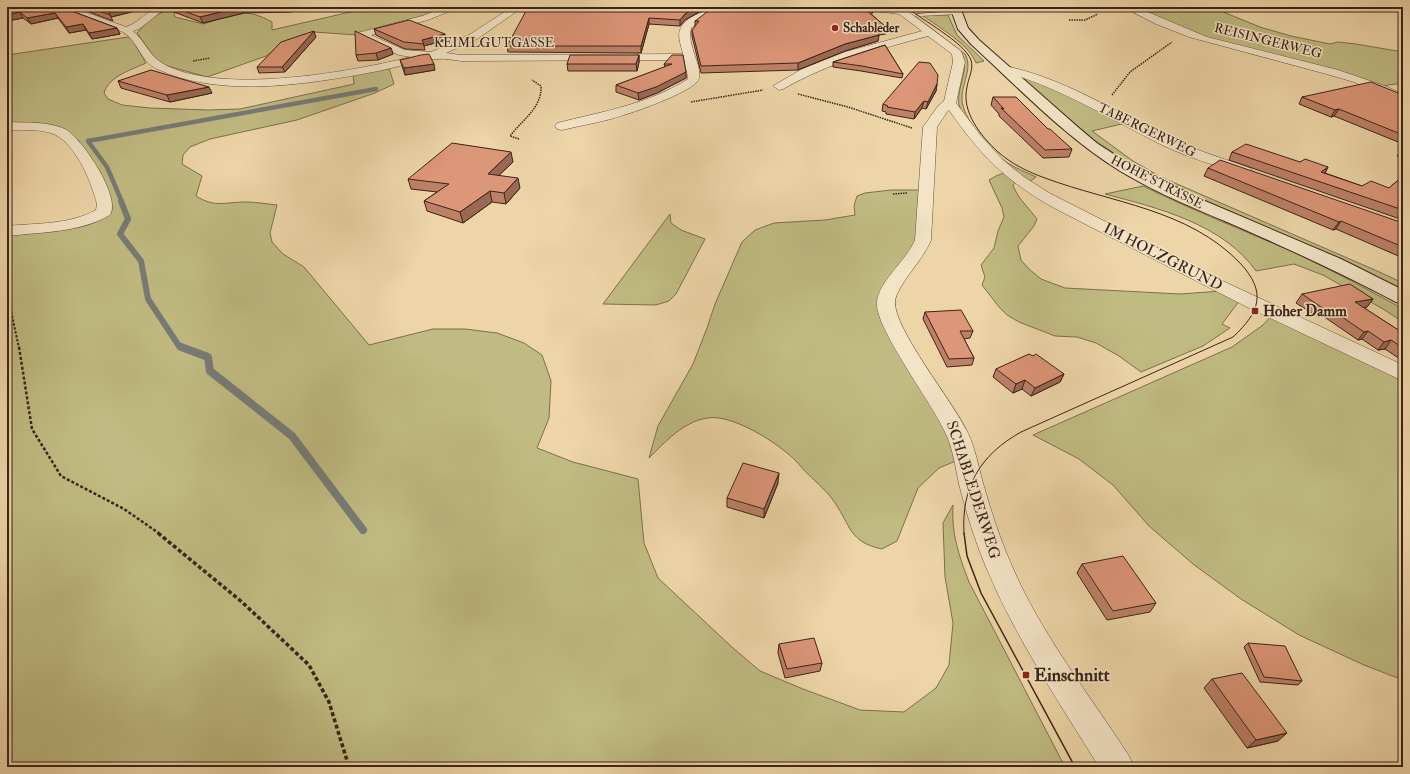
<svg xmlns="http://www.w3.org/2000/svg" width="1410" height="774" font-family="'IM FELL Double Pica',serif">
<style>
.green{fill:#c0bb82;stroke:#7e6f4d}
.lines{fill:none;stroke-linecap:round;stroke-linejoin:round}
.stream-far2{stroke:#777b76;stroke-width:4.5}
.stream-far1{stroke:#777b76;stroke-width:6}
.stream{stroke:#777b76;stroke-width:8}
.lane-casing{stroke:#68503c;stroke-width:1}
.street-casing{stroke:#68503c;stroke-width:1}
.secondary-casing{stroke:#3c2318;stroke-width:2}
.path-far3{stroke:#3c2318;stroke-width:1.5;stroke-dasharray:1.5 1;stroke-linecap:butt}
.path-far2{stroke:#3c2318;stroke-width:2;stroke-dasharray:2.5 1.5;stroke-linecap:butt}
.path-far1{stroke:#3c2318;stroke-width:2.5;stroke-dasharray:3 2;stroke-linecap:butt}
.path{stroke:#3c2318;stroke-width:3.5;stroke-dasharray:4 2.5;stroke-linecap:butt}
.lane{fill:#f3e4c6;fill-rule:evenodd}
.street{fill:#f3e4c6;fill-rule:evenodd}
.secondary{fill:#f3e4c6;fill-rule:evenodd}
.tram-far1{stroke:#3c2318;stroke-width:1}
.tram{stroke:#3c2318;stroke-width:1.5}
.wall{fill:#bd8167;stroke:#3c2318}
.shaded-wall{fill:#9a6954;stroke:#3c2318}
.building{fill:#dc9678;stroke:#3c2318}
.poi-dot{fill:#8f2418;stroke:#f3e4c6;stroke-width:1.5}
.labels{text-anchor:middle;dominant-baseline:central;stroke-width:3;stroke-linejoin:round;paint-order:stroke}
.far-poi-label{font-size:13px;font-weight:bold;fill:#3c2318;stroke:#f3e4c6;text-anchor:start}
.far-street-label{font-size:13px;fill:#3c2318;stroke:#f3e4c6}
.street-label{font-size:15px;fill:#3c2318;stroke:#f3e4c6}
.poi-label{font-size:15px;font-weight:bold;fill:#3c2318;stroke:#f3e4c6;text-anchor:start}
.near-poi-label{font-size:18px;font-weight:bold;fill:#3c2318;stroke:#f3e4c6;text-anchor:start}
</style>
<rect width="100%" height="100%" fill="#edd5a7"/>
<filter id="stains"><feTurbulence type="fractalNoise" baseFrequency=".005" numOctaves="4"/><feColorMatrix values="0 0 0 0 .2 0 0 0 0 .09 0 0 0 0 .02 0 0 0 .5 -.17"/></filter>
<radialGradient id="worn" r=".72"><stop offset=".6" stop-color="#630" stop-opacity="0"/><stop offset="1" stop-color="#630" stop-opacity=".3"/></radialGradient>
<!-- green -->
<g class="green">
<path d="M170,7l10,2 -6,5 1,3 28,7 10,-3 -3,-4c25,-5 39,-8 62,5v8l100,-23h81l-96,28 -43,-3 -38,17 -10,7 -59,21 -43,-12 -7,-4 -20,-28 11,-12z"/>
<path d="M1134,7h77l49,20 31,9 39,8 8,-2 18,2 47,8v31l-21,3 -175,-47z"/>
<path d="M922,15h26l9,20 27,26 -8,2c-7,-19 -38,-36 -54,-48z"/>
<path d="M915,16l50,38c8,14 -3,29 -3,44 -1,19 29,53 44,64 9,6 20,10 30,15l-8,6c-20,-15 -65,-55 -69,-79 -3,-16 12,-37 2,-50 -8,-10 -45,-31 -46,-38z"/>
<path d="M128,37l4,2 14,24c-15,7 -37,13 -42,30l4,6 14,6 28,3 58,2 32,-1 114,-25 -1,-10 36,-6 5,16 -19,9 -78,27 -87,19 -20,8 -7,8 -1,9 20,12 -6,20c19,12 29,6 50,6 10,0 21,2 31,3l-7,28 2,9 11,12 21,13 65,78 64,-16h32l32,4 27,10 18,12 9,26 -2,37 -12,30 36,14 65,17 6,64 14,35 75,70 27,23 43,18 57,21 44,2 32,-24 13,-23 4,-42 -8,-46 -2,-54 10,-18c-2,28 6,51 16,77l96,185h-1058v-533c26,-2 90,-1 105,-24l-3,-15 -30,-54 -10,-9 -62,-9v-68z"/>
<path d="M1023,75l103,48 -34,8 41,30 28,16 214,93 28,13v8l-57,-29 -147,-63 -61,-30 -44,-29 -75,-64z"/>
<path d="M1004,173l11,9 -2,4 6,11 18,22 -3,7 -16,20 3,14 8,9 12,10 24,9 115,6 42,-3 18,9 -18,24 8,4 -27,18 -62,26 -22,-16 -23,-13 -19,-6 -22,-1 -36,-14 -12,-7 -8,-8 -17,-22 3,-8 -4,-12 13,-17 4,-17 6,-14 -2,-9 -13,-28 7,-4z"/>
<path d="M1143,186c51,25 105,46 157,69 35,17 69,35 103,54v13l-20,-13 -60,-34 -29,-11 -38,7c-33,-47 -98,-63 -151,-77z"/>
<path d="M891,190h30l-3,48 -34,54 60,132 14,36 -19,8 -21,20 -21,53 -15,8c-33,-7 -31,-23 -47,-46 -7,-11 -18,-20 -27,-29 -5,-4 -8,-9 -12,-13 -18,-18 -63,-47 -88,-43 -24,3 -43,24 -59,40l9,-32 35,-62 14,-36 8,-24 27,-62 13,-12 19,-7 51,-3 30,-5 -1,-9 3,-10 8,-3z"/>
<path d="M670,214l1,9 10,7 24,9 -29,55 -7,7 -13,4 -53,-1z"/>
<path d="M1273,314l130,64v302l-39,-15 -65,-30 -58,-36 -48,-35 -44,-38 -36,-41 -34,-26 -46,-24 199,-88 31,-22z"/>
</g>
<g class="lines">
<!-- stream-far2 -->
<g class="stream-far2">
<path d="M88,141l19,26 15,35"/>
<path d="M88,141l288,-52"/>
</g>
<!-- stream-far1 -->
<path class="stream-far1" d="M121,201l7,18 -8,15 21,27 7,38 31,47 4,2"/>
<!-- stream -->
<path class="stream" d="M181,347l27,10 2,14 82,65 71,94"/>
<defs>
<path id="lane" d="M957,11l2,3 -39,2 -3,-2z"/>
<g id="street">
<path d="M58,7h14l54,20c17,-6 21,-20 41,-20l-28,22 -6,2c11,9 16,24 29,32 55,33 188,9 249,-6l-12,-2 -43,-20 1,-2 65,-17 24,-9h14l-32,13 -57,15 34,15 26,2 38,-17 43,-28h11l-46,32 -31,14 15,2 222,-1c-2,-9 -7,-20 -1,-28 9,-15 39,-19 55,-19l-2,2 -29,8 -15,11c-4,19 11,36 8,50 -1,12 -62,33 -75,37 -20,7 -42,10 -62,15l-5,-1 -2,-3 2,-3c44,-11 92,-19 131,-44v-2l-4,-17 -223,1c-8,-1 -16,-3 -24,-2 -20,0 -40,9 -59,12 -68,13 -156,28 -221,-2 -16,-7 -19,-28 -34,-37 -14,-7 -57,-16 -65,-25z"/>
<path d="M862,7h40l59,44 4,11 -9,41 25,33 22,24 21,17 27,17 176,89 176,82v16l-154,-73 -195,-100c-48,-27 -74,-53 -105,-98l-2,2 -10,15 -6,113c-7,19 -35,46 -36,62 -1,27 58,100 72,129 8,16 11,34 16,52 8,28 17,56 29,83 29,68 77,128 117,190l5,11h-35c-40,-65 -83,-128 -113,-200 -11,-26 -20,-55 -27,-83 -4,-18 -6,-36 -14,-52 -12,-28 -72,-106 -68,-131 3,-21 29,-40 38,-61l8,-113 15,-21 6,-5 9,-39 -1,-8 -24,-18c-52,14 -97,26 -145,53l-4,1 -6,-4 29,-17 43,-17 77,-21 -23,-17 -32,-4z"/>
<path d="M1123,7h13l71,30 131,33 47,16 18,8v9l-49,-21 -24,-7 -141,-38 -33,-13z"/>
<path d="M1005,66c60,12 113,48 168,73 24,12 52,20 77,29l2,3 -2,3h-10c-26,-9 -53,-17 -78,-29 -52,-26 -104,-59 -161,-74l-2,-2z"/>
<path d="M7,122c19,1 40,-1 58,7 17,9 57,69 45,86 -32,18 -68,17 -103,21v-10c30,-3 62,-1 89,-16l1,-6c-6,-23 -22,-63 -46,-71 -14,-4 -30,-3 -44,-3z"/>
</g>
<path id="secondary" d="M950,7h10l8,21 11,12 101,89 18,15 34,22 66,32 143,61 62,31v14l-7,-2c-51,-27 -103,-51 -155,-74 -40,-17 -83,-34 -121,-57 -55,-34 -101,-83 -149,-127l-13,-15z"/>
</defs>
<!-- lane casing -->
<use href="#lane" class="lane-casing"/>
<!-- street casing -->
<use href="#street" class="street-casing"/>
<!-- secondary casing -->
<use href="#secondary" class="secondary-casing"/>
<!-- path-far3 -->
<g class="path-far3">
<path d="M1069,20h16l13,-6"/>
<path d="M193,61l17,-3"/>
<path d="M798,94l50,13 64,21"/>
<path d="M1112,95l18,-23 42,-30"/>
<path d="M691,102l72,-12"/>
<path d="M519,139l-9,-3c12,-16 32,-28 31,-50l-9,-6"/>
<path d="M893,194l14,-1"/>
</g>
<!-- path-far2 -->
<path class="path-far2" d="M7,292l12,56"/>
<!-- path-far1 -->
<path class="path-far1" d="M19,347l13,82 29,47 63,33 36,25"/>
<!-- path -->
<path class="path" d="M158,533l84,69 67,63 20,37 20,65"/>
<!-- lane -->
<use href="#lane" class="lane"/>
<!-- street -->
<use href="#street" class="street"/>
<!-- secondary -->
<use href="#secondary" class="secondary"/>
<!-- tram-far1 -->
<path class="tram-far1" d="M906,7c16,13 58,35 65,53 3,9 -3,19 -4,27 -6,25 14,49 31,65 14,12 30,20 47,26 67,25 143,31 195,85 27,29 20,49 -7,74l-212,95c-41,23 -60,55 -57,102"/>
<!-- tram -->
<path class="tram" d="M964,533l3,23 14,37 94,174"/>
</g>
<!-- wall -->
<g class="wall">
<path d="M7,7l59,2 51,19 3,6 -28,5 -6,-9 -17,3 -11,-15 -27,6 -8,-6 -16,3z"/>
<path d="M76,7h76l-41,10 2,4z"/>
<path d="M165,7h133l-6,5 -48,1 -41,10 -37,-14z"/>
<path d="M547,7h177l-25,5 -14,8 -5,6 -31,-2 -8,29 -133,-1 -1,-6z"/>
<path d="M961,7h23v1z"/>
<path d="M1028,7h17l-8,4z"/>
<path d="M873,8l-1,6h-1l16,14 -1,6 -7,1 -1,6 -33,10 -47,19 -97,3 -9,-37v-6l3,-3v-6z"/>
<path d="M374,29l72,11 -22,6 1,4 -20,-1 -29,-14z"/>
<path d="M316,37l-31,35 -26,1 -2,-6z"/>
<path d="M885,45l18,29 -1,4 -41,-7 -28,-4v-5z"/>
<path d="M391,48l2,6 -15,6 -20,1 -2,-6z"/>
<path d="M639,55v7l-2,9h-69l-1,-7z"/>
<path d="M683,55l3,23 -29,15 -18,7 -23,-8v-7l49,-18 -1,-3z"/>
<path d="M400,60l35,10 -30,5z"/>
<path d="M118,81l94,12 -42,9 -49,-14z"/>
<path d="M937,84l-1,7 -10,18 -4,-1 -8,11 -28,-5v-2l-4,-1 1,-7z"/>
<path d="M1403,84v9l-4,-2z"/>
<path d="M1403,95v49l-69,-28 -3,1 -32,-13 3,-7z"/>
<path d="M993,97l55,32 24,20 -3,8 -26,1 -44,-42v-2l-8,-9z"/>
<path d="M1402,148h1v10l-6,-2z"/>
<path d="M1232,152l68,10 28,5 -3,6 37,13 27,2 14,-12v44l-174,-60z"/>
<path d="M513,162l-14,13 21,13 -14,16 -14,-2 -29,21 -36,-12 -3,-10 13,-9 -26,-3 -3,-10z"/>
<path d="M1208,168l195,55v35l-67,-29 -3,1 -129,-54z"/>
<path d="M1302,294l71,5 -6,8 -3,1 39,25v28l-18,-12 -7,1 -16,-11 -4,1 -35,-24 -5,1 -22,-14z"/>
<path d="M925,312l48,19 -3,7 -6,1 10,19 -2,7 -25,2 -24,-48z"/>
<path d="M1033,356l31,18 -4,8 -29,14 -9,-7 -9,4 -20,-16 3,-8z"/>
<path d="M778,483l-14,35 -37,-11v-9z"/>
<path d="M1082,564l74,39 -6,9 -43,8 -30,-47z"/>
<path d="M1248,643l54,38 -4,4 -38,-3 -16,-35z"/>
<path d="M779,644l43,19 -2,8 -35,7 -7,-25z"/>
<path d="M1212,679l66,62 -31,7 -43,-60z"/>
</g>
<!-- shaded-wall -->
<g class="shaded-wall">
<path d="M126,7h26l-41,10 -3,-6z"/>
<path d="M242,7l2,6 -41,10 -3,-6z"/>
<path d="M290,7h8l-6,5z"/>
<path d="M697,7h27l-25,5 -14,8 -5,6v-6l5,-6z"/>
<path d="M1038,7h7l-8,4z"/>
<path d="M20,12l3,6 -16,3v-6z"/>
<path d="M55,13l3,5 -27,6 -4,-6z"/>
<path d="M649,18v6l-8,29v-7z"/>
<path d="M83,24l3,6 -17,3 -3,-6z"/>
<path d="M117,28l3,6 -28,5 -3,-6z"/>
<path d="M314,31l2,6 -31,35 -3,-5z"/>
<path d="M445,34l1,6 -22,6 -2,-6z"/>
<path d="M879,35l-1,6 -33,10 -47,19v-7l47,-19z"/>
<path d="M391,48l2,6 -15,6 -2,-7z"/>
<path d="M639,55v7l-2,9 -1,-7z"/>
<path d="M434,64l1,6 -30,5 -1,-7z"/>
<path d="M686,72v6l-29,15 -18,7 -1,-7z"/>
<path d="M937,84l-1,7 -10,18 2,-7z"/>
<path d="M209,87l3,6 -42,9 -3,-7z"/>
<path d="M924,101l-2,7 -8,11 1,-7z"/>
<path d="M1339,109l-5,7 -3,1 4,-7z"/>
<path d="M7,132l2,3v9l-2,4z"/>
<path d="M511,152l2,10 -23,22 -2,-10z"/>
<path d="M1328,167l-4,8 -3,-3z"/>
<path d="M518,178l2,10 -14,16 -2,-11z"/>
<path d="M490,191l2,11 -29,21 -3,-11z"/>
<path d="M1341,221l-5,8 -3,1 6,-8z"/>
<path d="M1373,299l-6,8 -17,4 5,-9z"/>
<path d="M1329,308l-6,8 -5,1 6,-8z"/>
<path d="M1368,331l-6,8 -4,1 6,-8z"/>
<path d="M1391,340l-6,9 -7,1 6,-8z"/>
<path d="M1064,374l-4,8 -29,14 4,-8z"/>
<path d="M1025,380l-3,9 -9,4 3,-9z"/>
<path d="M779,473l-1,10 -14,35v-9z"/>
<path d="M1287,733l-9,8 -31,7 9,-8z"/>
</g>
<!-- building -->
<g class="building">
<path d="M7,7h55l4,2 51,19 -28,5 -6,-9 -17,3 -11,-14 -28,5 -7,-6 -13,3z"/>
<path d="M89,7h37l-18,4 2,4z"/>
<path d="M173,7h68l-41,10z"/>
<path d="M547,7h150l-12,7 -5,6 -31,-2 -8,28h-134l19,-35z"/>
<path d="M726,7h145l2,1 -8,1 22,19 -12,1 4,6 -34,9 -47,19 -97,3 -9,-36 7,-9h-4l12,-9z"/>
<path d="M409,20l36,14 -23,6 2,4 -20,-2 -30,-13z"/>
<path d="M314,31l-32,36h-25l24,-25z"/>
<path d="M355,31l36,17 -15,5 -20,2z"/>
<path d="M885,45l18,29 -41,-8 -29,-4z"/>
<path d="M429,54l5,10 -30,4 -4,-8 21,-5z"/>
<path d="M570,55h69l-3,9h-69z"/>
<path d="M672,55h11l3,17 -30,15 -18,6 -22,-8 56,-21h-8z"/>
<path d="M919,62l11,1 8,12 -1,9 -9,18 -4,-1 -9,11 -28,-5 1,-1 -5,-2z"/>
<path d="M151,70l58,17 -42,8 -49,-14z"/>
<path d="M1371,82l32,13v40l-64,-26 -4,1 -33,-13z"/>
<path d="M993,97h23l32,32h2l22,20 -27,1 -44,-42 3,1z"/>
<path d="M452,143l59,9 -23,22 30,4 -14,15 -14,-2 -30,21 -36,-11 25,-17 -41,-5z"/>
<path d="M1246,144l54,18 5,-3 23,8 -7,5 41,14 9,-5 18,7 14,-12v34l-171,-58z"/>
<path d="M1220,160l183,63v24l-62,-26 -2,1 -131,-54z"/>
<path d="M1350,284l23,15 -18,3 48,31v15l-12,-8 -7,2 -16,-11 -4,1 -35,-24 -5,1 -22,-15z"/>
<path d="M961,310l12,21h-13l14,27 -25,1 -24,-47z"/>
<path d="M1029,354l4,2 3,-2 28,20 -29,14 -10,-8 -9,4 -20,-15z"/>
<path d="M743,463l36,10 -15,36 -37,-11z"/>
<path d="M1123,556l33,47 -43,8 -31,-47z"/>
<path d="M814,638l8,25 -35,6 -8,-25z"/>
<path d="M1248,643l37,3 17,35 -38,-4z"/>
<path d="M1242,673l45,60 -31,7 -44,-61z"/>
</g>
<!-- markers -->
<g class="poi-dot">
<circle cx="835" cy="28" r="4"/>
<rect x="1251" y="307" width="8" height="8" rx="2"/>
<rect x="1022" y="671" width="8" height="8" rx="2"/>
</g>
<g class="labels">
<!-- far-poi labels -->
<g class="far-poi-label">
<text x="843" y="28">Schableder</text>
</g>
<!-- far-street labels -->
<g class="far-street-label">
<text transform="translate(1268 41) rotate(14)">REISINGERWEG</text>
<text x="494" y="43">KEIMLGUTGASSE</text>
<text transform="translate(1147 130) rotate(26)">TABERGERWEG</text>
<text transform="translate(1157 182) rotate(27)">HOHE STRASSE</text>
</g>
<!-- street labels -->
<g class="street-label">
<text transform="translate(1163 257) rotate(27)">IM HOLZGRUND</text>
<text transform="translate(973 490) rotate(72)">SCHABLEDERWEG</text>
</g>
<!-- poi labels -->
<g class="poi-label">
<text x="1263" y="311">Hoher Damm</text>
</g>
<!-- near-poi labels -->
<g class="near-poi-label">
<text x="1034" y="675">Einschnitt</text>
</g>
</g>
<!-- margin -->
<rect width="1410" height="774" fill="none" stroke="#edd5a7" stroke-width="24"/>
<rect x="8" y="8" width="1394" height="758" fill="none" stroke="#3c2318" stroke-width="2"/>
<rect x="12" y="12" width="1386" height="750" fill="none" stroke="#3c2318"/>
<rect width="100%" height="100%" filter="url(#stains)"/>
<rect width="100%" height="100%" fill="url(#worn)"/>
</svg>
